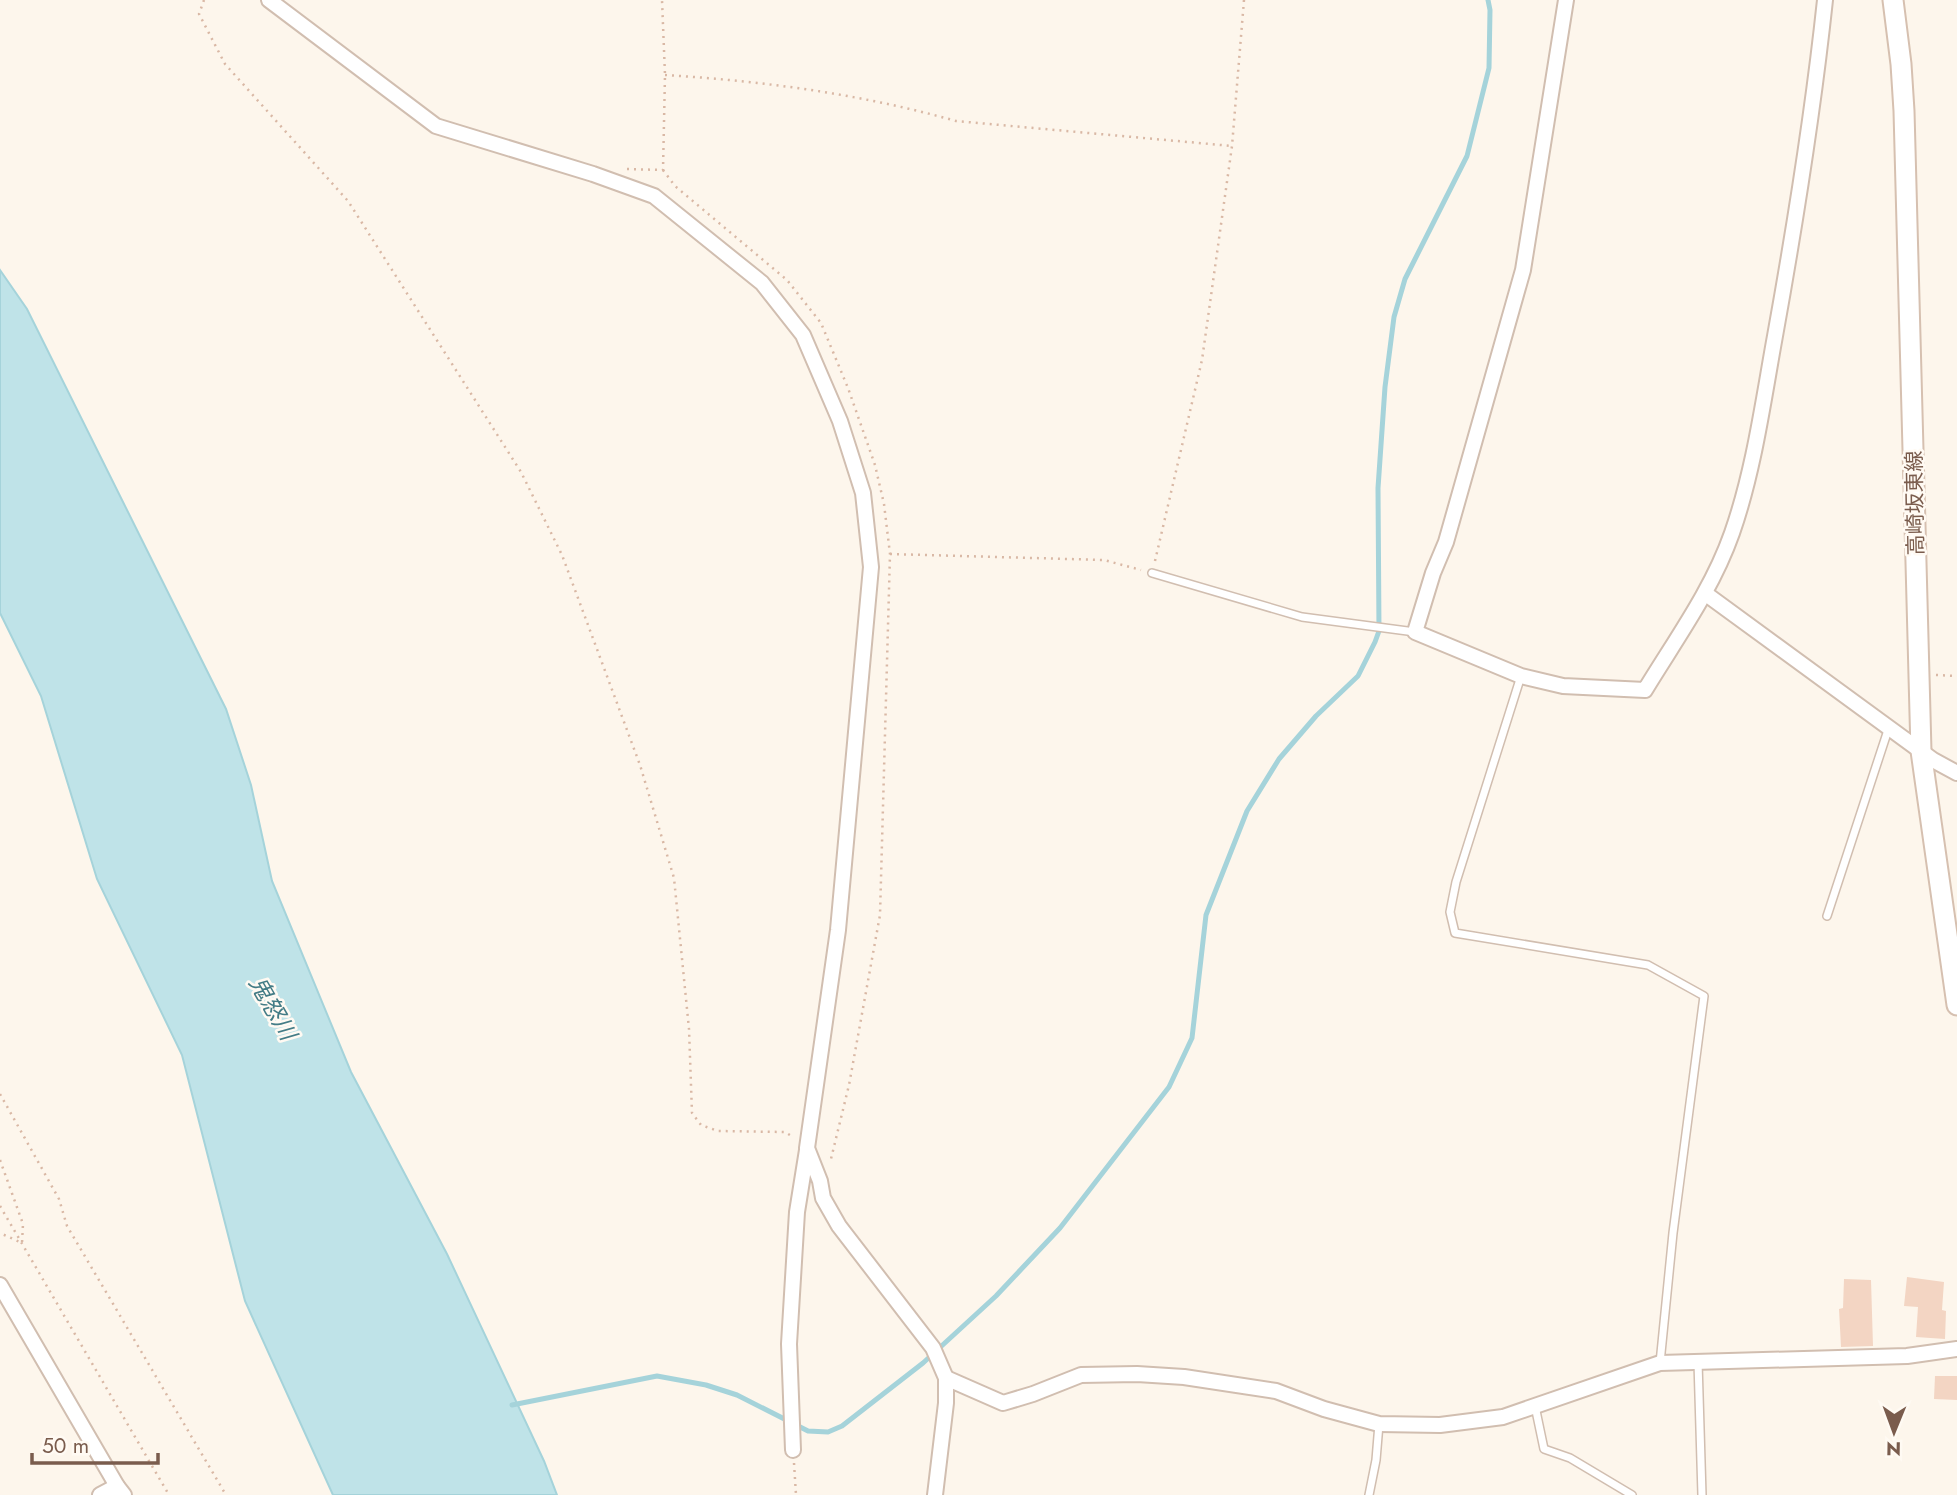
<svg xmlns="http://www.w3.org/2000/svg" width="1957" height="1495" font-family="Jost,'Noto Sans JP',sans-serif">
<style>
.water{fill:#bfe3e8;stroke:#a5d3da;stroke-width:2}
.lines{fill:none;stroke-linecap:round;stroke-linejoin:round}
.stream{stroke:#a5d3da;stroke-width:5}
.building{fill:#f3d5c3}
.lane-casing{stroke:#d1beb0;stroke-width:10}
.street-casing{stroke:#d1beb0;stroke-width:18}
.secondary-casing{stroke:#d6c0b0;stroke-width:23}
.path{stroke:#d9b8a5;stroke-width:2.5;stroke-dasharray:2 5;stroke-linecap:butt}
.lane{stroke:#fff;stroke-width:7}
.street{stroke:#fff;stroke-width:14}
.secondary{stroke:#fff;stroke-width:19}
.labels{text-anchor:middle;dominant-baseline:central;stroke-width:5;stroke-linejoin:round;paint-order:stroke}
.street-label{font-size:21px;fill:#7a5c4d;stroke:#fffaf3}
.water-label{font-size:23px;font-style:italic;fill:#437c86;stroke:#fffaf3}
</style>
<rect width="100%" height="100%" fill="#fdf6ec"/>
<!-- water -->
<path class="water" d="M0,270l27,39 199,400 25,76 21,96 79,191 96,182 97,207 13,34h-224l-88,-194 -63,-246 -85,-176 -56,-183 -41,-83z"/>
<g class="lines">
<!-- stream -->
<path class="stream" d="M512,1405l145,-29 49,9 31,10 71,36 20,1 14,-6 81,-63 73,-67 64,-68 109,-141 23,-49 14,-123 41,-104 32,-52 37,-43 42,-40 17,-34 4,-11 -1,-143 7,-101 9,-70 11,-38 62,-123 22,-88 1,-58 -2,-10"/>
</g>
<!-- building -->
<g class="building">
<path d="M1907,1277l37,5 -2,28 4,1 -1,28 -29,-2 2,-30 -14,-1z"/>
<path d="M1844,1279l27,1 2,66 -32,1 -2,-38 4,-1z"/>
<path d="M1935,1376h22v24l-23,-1z"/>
</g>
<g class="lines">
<defs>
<g id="lane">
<path d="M1152,573l150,44 113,15"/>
<path d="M1521,676l-65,206 -6,30 5,21 193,32 56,31 -31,237 -13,130"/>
<path d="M1827,916l62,-189"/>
<path d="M1698,1362l4,133"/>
<path d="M1535,1406l9,43 26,9 62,37"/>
<path d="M1369,1495l7,-35 3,-36"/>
</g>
<g id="street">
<path d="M269,0l167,126 157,48 61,22 108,87 41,52 37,86 23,72 8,74 -33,363 -31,218 13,33 3,17 16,28 94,122 13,30v25l-11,92"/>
<path d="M1566,0l-43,270 -77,272 -13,31 -18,59 106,44 42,10 82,4c31,-51 67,-100 87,-157 22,-63 31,-131 43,-197 20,-111 38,-223 50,-336"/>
<path d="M1706,594l227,166 24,13"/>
<path d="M0,1285l117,201"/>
<path d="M946,1378l57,25 30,-9 48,-19 56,-1 47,3 92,14 48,18 55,15 61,1 63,-8 157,-54 247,-7 50,-7"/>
<path d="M793,1450l-4,-106 8,-132 10,-62"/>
<path d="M100,1495l17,-9 7,9"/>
</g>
<path id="secondary" d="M1893,0l8,64 3,47 17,640 36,254"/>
</defs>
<!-- lane casing -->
<use href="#lane" class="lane-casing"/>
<!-- street casing -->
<use href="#street" class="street-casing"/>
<!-- secondary casing -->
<use href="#secondary" class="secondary-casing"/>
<!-- path -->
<g class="path">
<path d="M204,0l-5,14 26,50 123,137 173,271 41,83 78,210 34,113 15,151 3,84 9,12 17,6 67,1 8,5"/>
<path d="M665,75c98,6 196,19 291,46l276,25"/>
<path d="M627,169l36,1 2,-95 -3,-75"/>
<path d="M663,170l12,16 112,94 34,43 27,65 27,77 9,39 6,50 -10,361 -31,170 -19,78"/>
<path d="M890,554l214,6 37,10"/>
<path d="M1155,561l47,-201 30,-214 12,-146"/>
<path d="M1936,675l21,1"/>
<path d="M0,1094l59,105 8,27 159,269"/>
<path d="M0,1160l23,64 -1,19 -22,-10"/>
<path d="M0,1206l169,289"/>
<path d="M794,1463l2,32"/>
</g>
<!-- lane -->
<use href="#lane" class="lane"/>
<!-- street -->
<use href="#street" class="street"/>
<!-- secondary -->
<use href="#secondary" class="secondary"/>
</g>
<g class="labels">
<!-- street labels -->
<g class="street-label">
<text transform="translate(1915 503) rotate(-91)">高崎坂東線</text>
</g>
<!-- water labels -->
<g class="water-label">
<text transform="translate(273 1008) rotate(60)">鬼怒川</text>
</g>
</g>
<!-- north arrow -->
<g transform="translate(1894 1432) rotate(181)" stroke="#fffaf3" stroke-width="5" paint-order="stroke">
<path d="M0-5L12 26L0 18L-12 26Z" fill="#7a5c4d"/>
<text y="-10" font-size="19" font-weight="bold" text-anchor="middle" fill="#7a5c4d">N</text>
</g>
<!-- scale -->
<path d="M32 1453v10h126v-10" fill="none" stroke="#7a5c4d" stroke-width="3.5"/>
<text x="42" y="1453" font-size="21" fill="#7a5c4d" stroke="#fffaf3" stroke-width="5" paint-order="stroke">50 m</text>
</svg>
